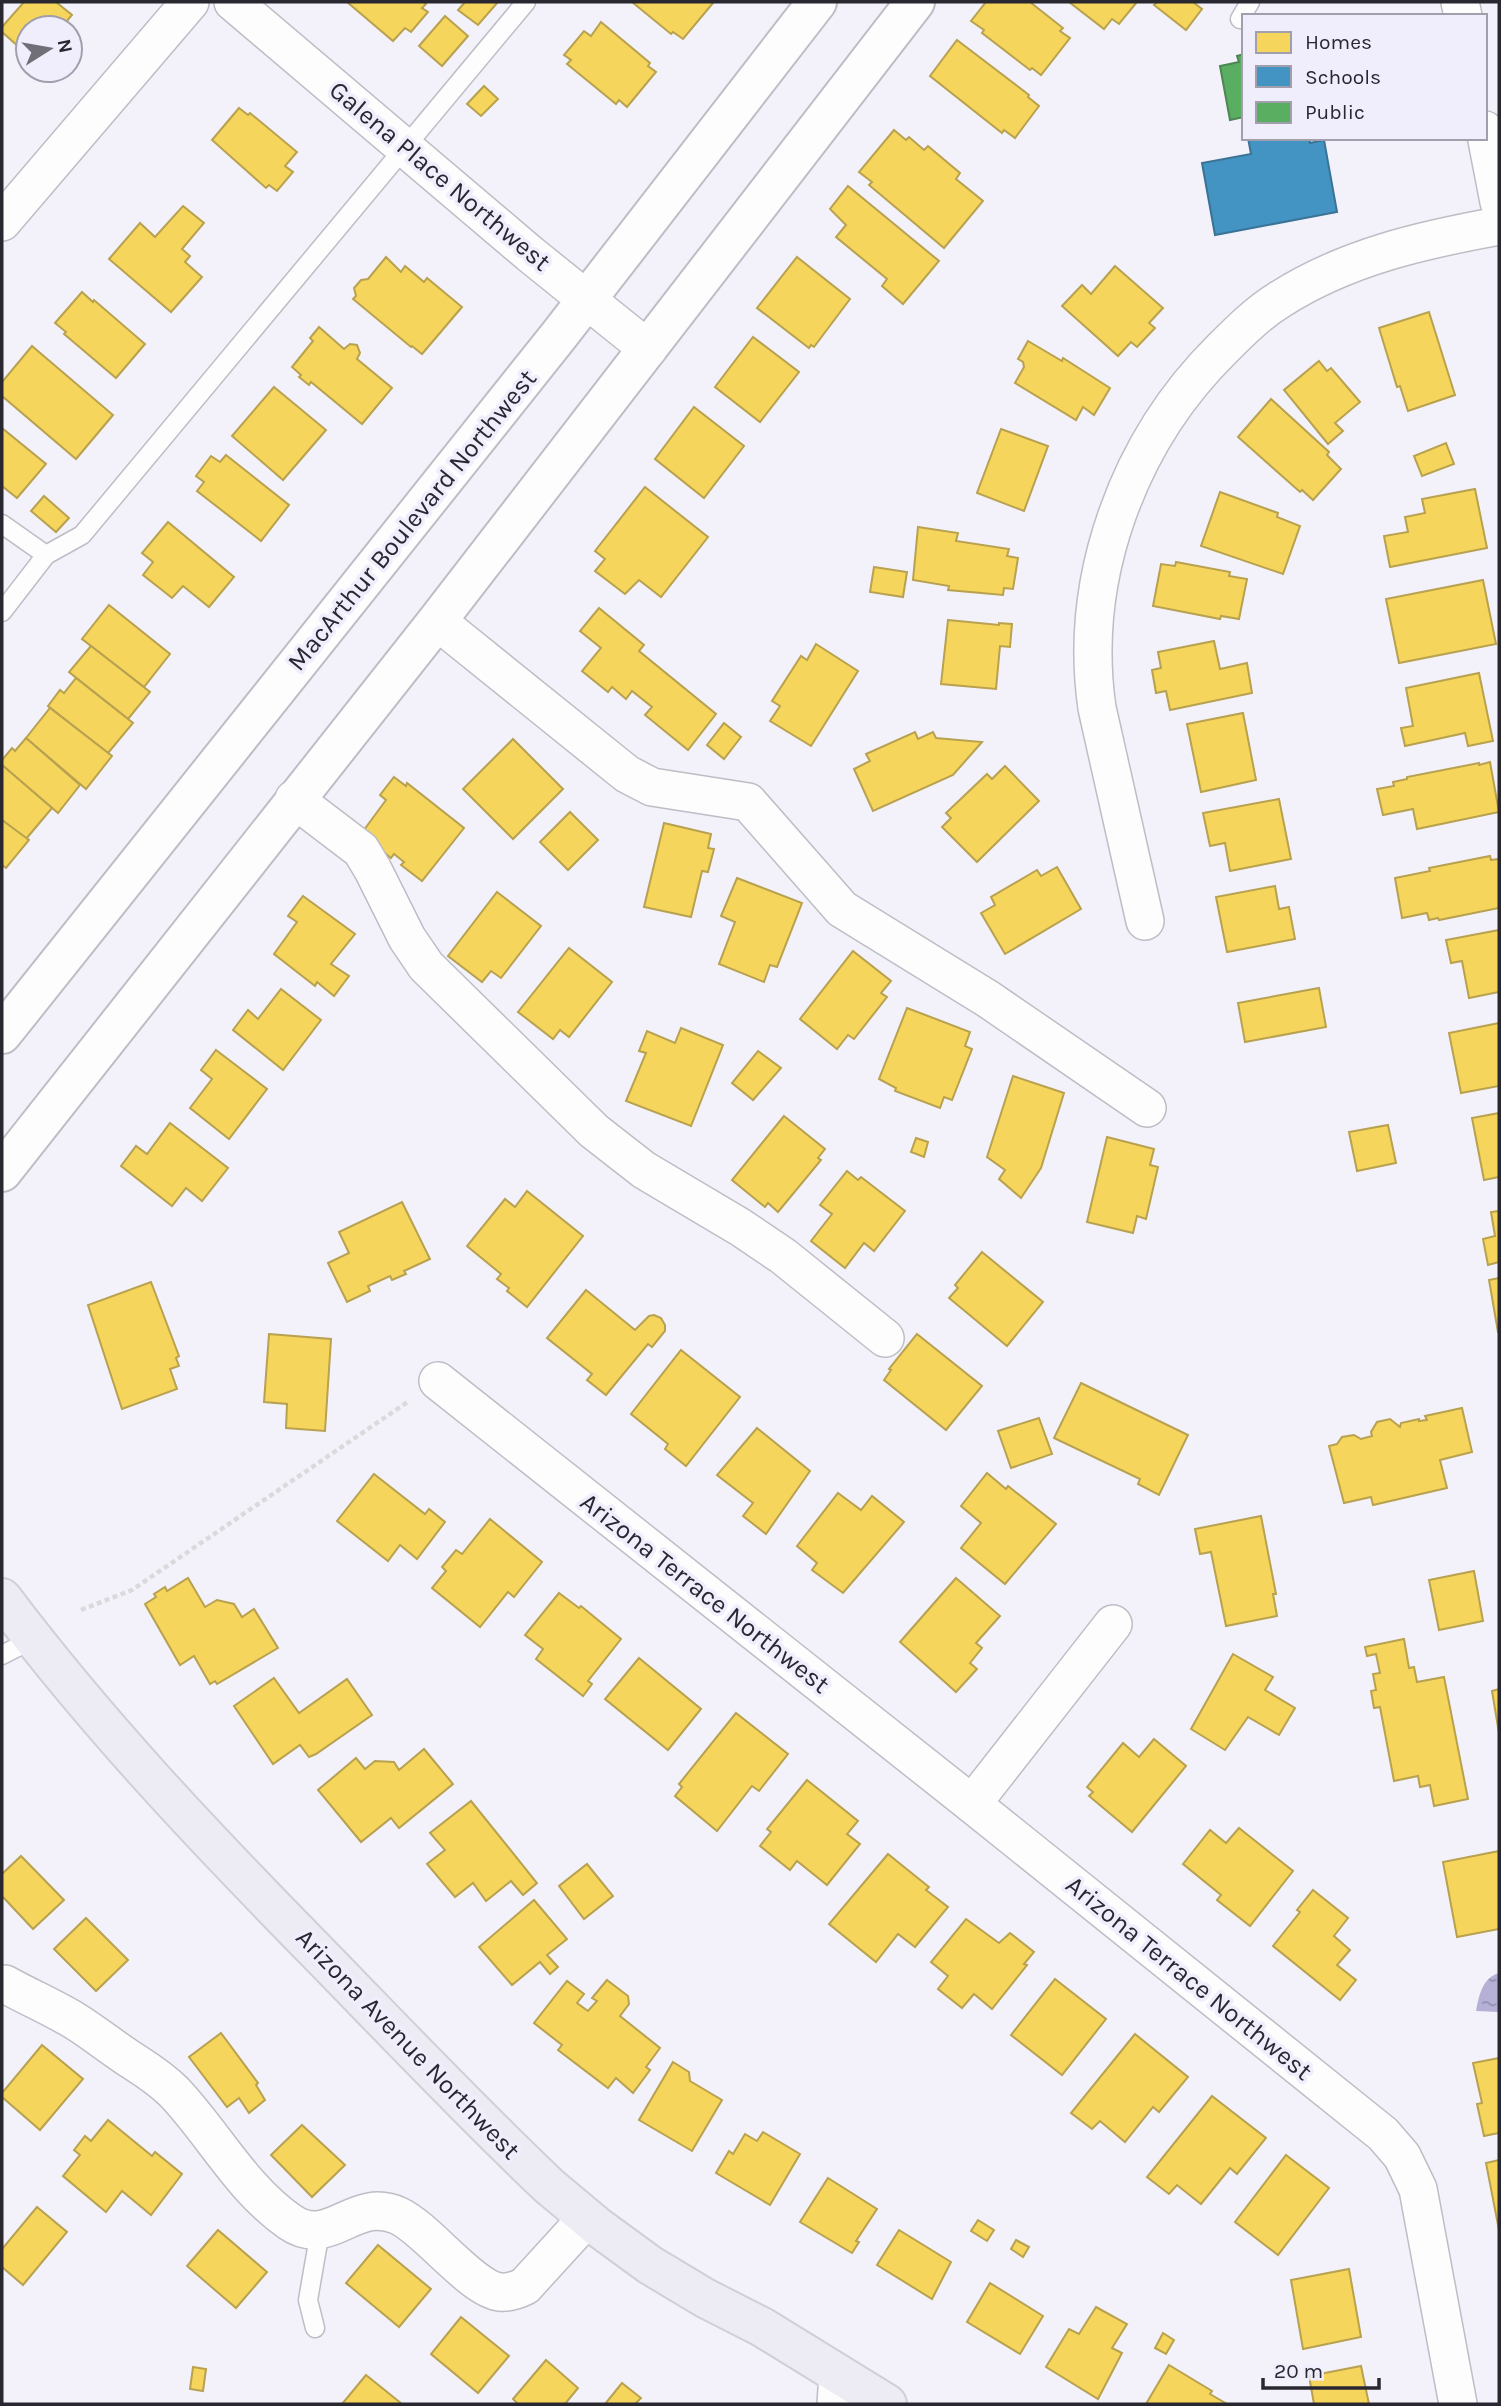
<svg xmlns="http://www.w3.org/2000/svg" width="1501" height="2406" font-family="Karla,sans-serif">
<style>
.water{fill:url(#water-ripples)}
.homes{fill:#f6d55c;stroke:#b8a14f;stroke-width:2}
.schools{fill:#4393c3;stroke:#3b7397;stroke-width:2}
.public{fill:#5aae61;stroke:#4b8653;stroke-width:2}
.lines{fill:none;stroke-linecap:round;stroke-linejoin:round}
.service-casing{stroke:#bebdc5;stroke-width:21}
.minor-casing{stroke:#bebdc5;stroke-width:40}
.secondary-casing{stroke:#bebdc5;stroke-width:42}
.primary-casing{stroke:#d0cfd4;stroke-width:42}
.path{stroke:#dadadc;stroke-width:4.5;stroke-dasharray:5 3.5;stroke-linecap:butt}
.service{stroke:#fdfdfe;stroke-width:18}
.minor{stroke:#fdfdfe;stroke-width:37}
.secondary{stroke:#fdfdfe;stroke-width:38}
.primary{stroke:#edebf4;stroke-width:38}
.labels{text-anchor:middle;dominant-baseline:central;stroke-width:7;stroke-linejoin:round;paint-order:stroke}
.street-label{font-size:26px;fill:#292831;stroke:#f0eefd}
</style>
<defs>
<pattern id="water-ripples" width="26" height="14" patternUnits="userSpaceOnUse" patternTransform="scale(1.75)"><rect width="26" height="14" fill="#b5b0d6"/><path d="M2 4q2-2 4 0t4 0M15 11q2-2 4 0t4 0" fill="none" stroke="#938fae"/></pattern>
</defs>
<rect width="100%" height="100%" fill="#f3f2fa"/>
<!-- water -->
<path class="water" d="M1499,1973v39l-23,-1c3,-15 6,-33 23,-38z"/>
<!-- homes -->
<g class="homes">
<path d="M24,2h32l16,13 -6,7 9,8 -5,5v-7h-42v27l-26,-23v-5z"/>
<path d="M347,2h76l3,2 -4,4 6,4 -17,20 -6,-4 -12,13z"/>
<path d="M465,2h33l-20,23 -20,-15z"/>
<path d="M632,2h80l1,1 -30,36 -10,-7 -2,2z"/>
<path d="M986,2h44l33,26 -3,3 10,7 -29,37 -9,-7 -2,2 -48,-37 2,-3 -13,-9z"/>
<path d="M1069,2h68l-18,22 -7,-5 -8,10z"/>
<path d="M1157,2h36l9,7 -16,21 -32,-25z"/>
<path d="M445,16l23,20 -26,30 -23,-20z"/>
<path d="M601,22l49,41 -2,3 8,6 -29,35 -8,-7 -3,4 -49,-40 4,-4 -7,-5 20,-24 7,5z"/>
<path d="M957,40l72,55 -1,2 11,9 -24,32 -11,-8 -2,3 -72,-57z"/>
<path d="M484,86l14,13 -17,17 -14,-12z"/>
<path d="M239,108l9,7 2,-2 47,39 -12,14 8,6 -16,19 -8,-6 -3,3 -54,-48z"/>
<path d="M894,130l12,10 3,-3 15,13 4,-4 32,27 -4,6 27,22 -39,47 -75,-63 3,-3 -13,-10z"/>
<path d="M848,186l91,75 -36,43 -21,-18 5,-7 -51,-42 10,-12 -16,-16z"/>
<path d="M183,206l21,17 -22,26 8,7 -5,6 17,15 -31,35 -62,-53 31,-36 15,14z"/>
<path d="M386,257l15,15 4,-6 19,16 3,-4 35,29 -40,47 -10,-8 -1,1 -58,-48 3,-3 -2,-8 7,-8 7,-1z"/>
<path d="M797,257l53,42 -36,48 -3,-2 -2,3 -52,-40z"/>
<path d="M1115,266l48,42 -14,15 6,5 -18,19 -6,-5 -13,14 -56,-50 20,-21 9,9z"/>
<path d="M82,292l11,10 1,-2 51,44 -29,34 -52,-44 2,-2 -11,-9z"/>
<path d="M1429,312l26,83 -47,16 -8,-25 -3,1 -18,-59z"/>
<path d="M319,327l25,22 6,-5 7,1 3,8 -3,6 35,29 -30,36 -51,-42 -2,3 -10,-8 2,-2 -9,-8 21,-26 -3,-3z"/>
<path d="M753,337l46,35 -39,50 -45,-35z"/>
<path d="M1028,341l34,20 1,-3 47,30 -16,27 -11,-8 -7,13 -61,-37 9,-16 -1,-5 -5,-3z"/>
<path d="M32,346l81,69 -37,44 -74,-63v-14z"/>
<path d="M1319,361l8,10 4,-3 29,34 -25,21 8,8 -15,13 -44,-54z"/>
<path d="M274,387l52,43 -43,50 -51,-44z"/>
<path d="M1271,399l58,53 -2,3 14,14 -28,31 -11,-10 -2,2 -62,-55z"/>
<path d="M694,407l50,39 -40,52 -49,-39z"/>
<path d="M2,428l44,36 -29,34 -15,-12z"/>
<path d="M1001,429l47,17 -24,65 -47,-18z"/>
<path d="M1446,443l8,21 -32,12 -8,-20z"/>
<path d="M226,455l63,50 -28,36 -64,-50 7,-9 -8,-6 15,-20 9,6z"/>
<path d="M645,487l63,50 -47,60 -22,-17 -14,14 -30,-23 10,-12 -10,-8z"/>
<path d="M1475,489l12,59 -97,19 -6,-31 24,-4 -3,-15 20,-4 -3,-14z"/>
<path d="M1220,492l58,21 -1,4 23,9 -17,48 -82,-28z"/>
<path d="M44,496l25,22 -13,14 -25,-21z"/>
<path d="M168,522l66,55 -25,30 -26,-21 -11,12 -29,-23 10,-13 -11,-9z"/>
<path d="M918,527l40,6 -2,8 53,8 -2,7 11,2 -5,31 -9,-1 -1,7 -55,-5 1,-4 -36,-6z"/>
<path d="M1176,562l54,10 -1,4 18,3 -8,40 -18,-3 -1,3 -67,-13 8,-42 14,2z"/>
<path d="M874,567l33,5 -4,25 -33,-5z"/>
<path d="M1483,580l13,64 -97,19 -13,-64z"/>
<path d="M109,605l61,49 -26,33 -62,-48z"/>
<path d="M599,608l45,37 -5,6 77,63 -28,36 -43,-35 7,-8 -20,-16 -6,8 -14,-12 -4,5 -26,-21 19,-23 -21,-17z"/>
<path d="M948,620l51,5v-2l13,1 -2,23 -10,-1 -4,43 -55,-5z"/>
<path d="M1214,641l6,28 27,-6 5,30 -82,17 -4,-19 -10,2 -4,-23 9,-2 -3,-16z"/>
<path d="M816,644l42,27 -47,75 -41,-25 10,-15 -8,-5 29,-45 6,4z"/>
<path d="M91,646l59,46 -22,27 -59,-47z"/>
<path d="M1479,673l14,68 -25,5 -3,-13 -60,13 -4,-18 12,-2 -7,-38z"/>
<path d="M76,678l57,45 -25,30 -60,-47 12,-16 4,3z"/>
<path d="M50,708l62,48 -26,33 -60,-51z"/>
<path d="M1243,713l13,67 -55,12 -14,-68z"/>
<path d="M724,723l17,14 -17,22 -17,-14z"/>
<path d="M915,732l3,7 15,-7 3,6 46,4 -29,33 -80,36 -19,-42 16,-8 -4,-7z"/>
<path d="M26,738l54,47 -22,28 -56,-48v-5l10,-12 3,3z"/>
<path d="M513,739l50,50 -50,50 -50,-50z"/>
<path d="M1490,762l9,50 -82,17 -4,-20 -30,6 -6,-26 17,-3 -1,-4 14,-3v-2l72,-14v2z"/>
<path d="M2,765l50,43 -26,31 -24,-19z"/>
<path d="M1005,766l34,35 -62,61 -35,-35 9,-9 -5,-5 41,-39 5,5z"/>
<path d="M394,777l12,9 1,-3 57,45 -42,53 -21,-16 3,-3 -10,-8 -3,4 -30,-24 25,-34 -6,-5z"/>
<path d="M1279,799l12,60 -61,12 -5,-28 -15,3 -7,-33z"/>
<path d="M570,812l28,28 -30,30 -28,-28z"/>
<path d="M2,820l27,20 -23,28 -4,-3z"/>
<path d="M664,823l47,11 -3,14 6,1 -6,23 -6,-1 -11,46 -47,-10z"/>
<path d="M1490,856l1,4 8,-1v49l-60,12 -1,-2 -9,2 -2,-7 -25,5 -7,-40 35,-7 -1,-3z"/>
<path d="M1057,867l24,42 -76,45 -24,-41 14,-8 -4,-8 46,-27 4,6z"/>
<path d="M737,878l65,25 -25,64 -7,-2 -6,17 -45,-18 16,-42 -14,-6z"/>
<path d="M1275,886l4,23 10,-2 6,32 -68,13 -11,-55z"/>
<path d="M497,892l44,34 -40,52 -10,-7 -9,11 -34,-26z"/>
<path d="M303,896l52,38 -24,30 18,12 -15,20 -17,-14 -2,4 -41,-32 23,-32 -9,-6z"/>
<path d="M1499,930v62l-30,6 -7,-37 -11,2 -5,-23z"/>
<path d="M569,948l43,34 -43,55 -9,-7 -7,9 -35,-27z"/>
<path d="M853,951l38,30 -10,12 6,4 -33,42 -6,-4 -11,14 -37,-30z"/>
<path d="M1319,988l7,39 -81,15 -7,-39z"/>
<path d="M281,989l40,31 -38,50 -50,-40 15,-20 10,9z"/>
<path d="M907,1008l63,24 -5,14 7,3 -20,51 -8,-3 -4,11 -45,-17 1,-3 -17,-9z"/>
<path d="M1499,1023v63l-38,7 -12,-60z"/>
<path d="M681,1028l42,17 -32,81 -65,-25 20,-48 -7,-2 8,-20 28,12z"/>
<path d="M216,1050l51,39 -38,50 -39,-31 22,-29 -11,-9z"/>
<path d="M758,1051l23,17 -28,32 -21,-17z"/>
<path d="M1013,1076l51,17 -23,75 -20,30 -22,-19 6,-9 -18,-13z"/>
<path d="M1499,1113v64l-15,3 -12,-62z"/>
<path d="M784,1116l41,33 -7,9 3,2 -43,52 -10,-9 -3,4 -33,-27z"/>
<path d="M170,1123l58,45 -26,33 -16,-13 -14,18 -51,-40 15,-20 11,8z"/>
<path d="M1388,1125l8,38 -39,8 -8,-39z"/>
<path d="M1107,1137l47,12 -4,16 8,2 -12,52 -9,-3 -4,17 -46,-11z"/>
<path d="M916,1138l12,4 -4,15 -13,-5z"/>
<path d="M847,1171l11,9 3,-3 44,34 -31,40 -10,-8 -19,25 -34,-27 21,-27 -12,-9z"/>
<path d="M527,1191l56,45 -56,71 -20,-16 2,-3 -12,-9 4,-5 -34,-28 38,-47 10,8z"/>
<path d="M402,1202l28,57 -26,12 2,3 -14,6 -2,-4 -22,10 2,5 -23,11 -19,-39 21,-10 -10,-21z"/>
<path d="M1499,1211v51l-11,3 -5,-26 12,-3 -4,-24z"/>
<path d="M982,1252l61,50 -36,44 -58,-48 9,-10 -3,-3z"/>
<path d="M1499,1278v54h-1l-9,-52z"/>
<path d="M151,1282l28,74 -3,2 3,8 -9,3 7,20 -55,20 -34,-104z"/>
<path d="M586,1290l49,40 14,-14 5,-1 7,3 4,7v6l-13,16 -4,-3 -42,51 -19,-15 5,-6 -45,-36z"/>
<path d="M269,1334l62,5 -6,92 -39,-3 1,-24 -23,-2z"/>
<path d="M917,1334l65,52 -36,44 -62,-50 7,-10 -2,-1z"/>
<path d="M681,1350l59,47 -54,69 -21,-17 3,-5 -37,-30z"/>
<path d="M1081,1383l107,52 -29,60 -21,-11 2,-5 -86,-41z"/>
<path d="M1462,1408l10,44 -32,8 7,28 -74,17 -2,-8 -27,6 -15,-57 8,-2 5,-7 12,-2 7,4 11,-3 -1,-4 6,-10 13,-3 10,8 1,-4 18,-4v2l8,-1 -2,-4z"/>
<path d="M1039,1418l13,36 -41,14 -13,-37z"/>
<path d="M757,1428l53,43 -44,63 -23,-18 10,-13 -36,-28z"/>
<path d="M987,1473l19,16 2,-3 48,38 -51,60 -44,-36 20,-25 -20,-17z"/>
<path d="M374,1474l51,40 4,-5 16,13 -28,37 -17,-14 -12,16 -51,-40z"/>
<path d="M838,1493l23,17 11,-14 32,26 -61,71 -31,-23 5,-7 -20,-17z"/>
<path d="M1261,1516l15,78h-3l4,22 -51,10 -15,-74 -11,2 -5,-25z"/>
<path d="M490,1519l52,43 -28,35 -6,-5 -28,35 -48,-39 14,-17 -4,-4 14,-17 6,4z"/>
<path d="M1474,1571l9,50 -44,9 -10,-50z"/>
<path d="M188,1578l17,29 12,-7 17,4 8,13 12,-8 24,39 -61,36 -2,-3 -5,3 -16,-28 -14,9 -35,-61 11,-7 -2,-3 11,-7 2,4z"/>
<path d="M956,1578l44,38 -24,27 6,5 -12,15 7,6 -21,23 -56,-50z"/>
<path d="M559,1593l20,15 2,-2 40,33 -33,42 4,3 -9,12 -47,-37 7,-10 -18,-14z"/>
<path d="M1404,1639l5,29 5,-1 3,15 27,-5 24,122 -34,7 -4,-21 -10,2 -2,-11 -24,5 -14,-74 -6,1 -3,-17 5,-1 -3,-16 7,-1 -4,-19 -9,2 -2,-9z"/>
<path d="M1233,1654l40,23 -8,13 30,18 -16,27 -31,-18 -23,33 -34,-21z"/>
<path d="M639,1658l62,51 -33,41 -63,-51z"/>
<path d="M274,1678l25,35 48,-34 25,36 -56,39 -7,3 -9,-12 -27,19 -39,-58z"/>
<path d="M1499,1689v44l-7,-42z"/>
<path d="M736,1713l52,41 -29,37 -7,-5 -35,45 -42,-35 7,-9 -3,-3z"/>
<path d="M1154,1739l32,27 -54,66 -43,-36 4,-4 -6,-5 36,-44 16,14z"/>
<path d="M424,1749l29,35 -54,44 -8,-10 -30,24 -43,-52 38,-32 9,11 10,-8 19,1 5,8z"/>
<path d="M807,1780l51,41 -11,13 13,10 -33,41 -30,-24 -7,9 -30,-24 11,-14 -4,-3z"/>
<path d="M471,1801l66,82 -14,12 -12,-14 -25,20 -13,-18 -18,14 -28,-33 18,-14 -15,-17z"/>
<path d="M1239,1828l54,43 -43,55 -33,-26 4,-5 -38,-31 27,-34 16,13z"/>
<path d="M1499,1851v78l-42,8 -14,-75z"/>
<path d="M888,1854l41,33 -3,3 22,17 -33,40 -17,-13 -22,28 -47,-38z"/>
<path d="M21,1856l43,44 -31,29 -31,-33v-22z"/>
<path d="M587,1864l26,32 -29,23 -25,-33z"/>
<path d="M1313,1890l35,28 -14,18 16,14 -13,15 19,15 -16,20 -67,-54 27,-34 -3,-2z"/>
<path d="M534,1900l33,39 -20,16 11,12 -8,7 -10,-12 -28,23 -33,-38z"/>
<path d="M86,1918l42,42 -32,31 -42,-42z"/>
<path d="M966,1919l33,24 11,-10 24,19 -10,12 3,1 -35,44 -18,-15 -12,14 -24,-19 10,-13 -17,-14z"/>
<path d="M1055,1979l51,40 -44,56 -51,-40z"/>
<path d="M607,1980l21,16 1,8 -9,12 40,32 -14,19 4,3 -17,23 -17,-15 -8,10 -50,-38 4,-5 -28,-22 33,-42 17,13 -7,9 11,8 9,-10 -5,-3z"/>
<path d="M221,2033l37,50 -2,2 9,15 -16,13 -10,-15 -12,9 -38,-50z"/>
<path d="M1135,2034l53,43 -29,35 -6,-5 -28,35 -25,-21 -8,8 -21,-16z"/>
<path d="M42,2045l41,34 -43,51 -38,-33v-4z"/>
<path d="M1499,2058v75l-15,3 -7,-32 5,-1 -9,-40z"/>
<path d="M673,2062l16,10 1,9 32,19 -30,51 -53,-31z"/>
<path d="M1212,2096l54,42 -29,36 -7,-6 -29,36 -24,-19 -8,9 -22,-17z"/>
<path d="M108,2120l44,36 3,-4 27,22 -31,41 -29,-24 -16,21 -43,-36 17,-21 -6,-5 11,-14 6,5z"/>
<path d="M302,2125l43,40 -33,32 -41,-42z"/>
<path d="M763,2132l37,22 -30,51 -54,-32 13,-22 4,3 12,-20 12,7z"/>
<path d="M1286,2155l43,33 -51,67 -43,-33z"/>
<path d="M1499,2160v70l-13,-67z"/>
<path d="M828,2178l49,31 -21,32 3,1 -7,11 -52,-31z"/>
<path d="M37,2207l30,25 -44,53 -21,-18v-18z"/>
<path d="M978,2220l16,10 -7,11 -16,-10z"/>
<path d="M218,2230l49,42 -31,36 -49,-42z"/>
<path d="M899,2230l52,32 -19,37 -55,-34z"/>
<path d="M1016,2240l13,7 -6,10 -12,-8z"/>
<path d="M378,2245l53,44 -32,38 -53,-44z"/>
<path d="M1349,2269l12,68 -58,12 -12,-69z"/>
<path d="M990,2283l53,33 -23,38 -53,-32z"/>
<path d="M1096,2307l31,17 -15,24 10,5 -24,46 -52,-32 23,-38 10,5z"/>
<path d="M461,2317l48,39 -31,37 -47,-39z"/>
<path d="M1163,2333l11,7 -8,14 -11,-6z"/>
<path d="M546,2360l32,28 -13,16h-47l-5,-5z"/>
<path d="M1169,2365l43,26 -2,3 17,10h-81z"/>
<path d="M1361,2366l8,38h-55l-5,-28z"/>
<path d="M193,2367l13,2 -3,22 -13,-2z"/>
<path d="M366,2375l36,29h-60z"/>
<path d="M622,2383l19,15 -6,6h-30z"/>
</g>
<!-- schools -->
<path class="schools" d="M1248,138h61l1,5 14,-3 13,72 -122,23 -13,-72 49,-9z"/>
<!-- public -->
<path class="public" d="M1244,54v63l-14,3 -10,-54 19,-4 -2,-6z"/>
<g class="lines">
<defs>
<g id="service">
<path d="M1240,19l10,-17"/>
<path d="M2,524l44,31 -44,57"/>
<path d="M46,555l36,-20 444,-533"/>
<path d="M2,1655l31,-16"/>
<path d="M315,2328l-7,-28 12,-69"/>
</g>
<g id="minor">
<path d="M233,2l297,252 118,95"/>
<path d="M1460,2l3,14"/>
<path d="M1485,130l14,72"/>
<path d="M2,222l188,-220"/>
<path d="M437,621l190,153 25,13 96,15 94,107 146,90 159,109"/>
<path d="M294,799l67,51 12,20 34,68 19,28 168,165 50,39 96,57 43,29 102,82"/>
<path d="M1145,921l-48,-213c-19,-131 32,-267 125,-359 18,-18 36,-36 57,-49 67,-43 143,-60 220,-74"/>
<path d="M438,1381l534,423 411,330 19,22 16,33 40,215"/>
<path d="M972,1804l141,-180"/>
<path d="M5,1984c23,13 47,23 70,37 21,13 40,29 61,42 14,9 26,17 38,29 40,42 67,96 116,130 41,28 64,-27 109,-6 29,14 73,73 101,76 9,1 17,-2 25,-6l62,-68"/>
<path d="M836,2404l2,-29"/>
</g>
<g id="secondary">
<path d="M2,1034l558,-700 257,-332"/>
<path d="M2,1172l435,-551 478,-619"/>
</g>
<path id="primary" d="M2,1598c98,130 206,243 320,359 75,77 149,155 227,229l49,41 52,38 55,33 57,29 125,77"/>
</defs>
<!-- service casing -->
<use href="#service" class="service-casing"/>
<!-- minor casing -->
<use href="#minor" class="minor-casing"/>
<!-- secondary casing -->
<use href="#secondary" class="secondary-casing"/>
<!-- primary casing -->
<use href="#primary" class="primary-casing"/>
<!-- path -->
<path class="path" d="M81,1610l51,-20 277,-189"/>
<!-- service -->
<use href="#service" class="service"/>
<!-- minor -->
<use href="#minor" class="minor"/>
<!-- secondary -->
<use href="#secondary" class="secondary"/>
<!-- primary -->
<use href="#primary" class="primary"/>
</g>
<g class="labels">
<!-- street labels -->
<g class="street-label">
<text transform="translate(440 176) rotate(40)">Galena Place Northwest</text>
<text transform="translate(412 520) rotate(-51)">MacArthur Boulevard Northwest</text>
<text transform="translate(705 1593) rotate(38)">Arizona Terrace Northwest</text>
<text transform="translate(1189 1978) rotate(39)">Arizona Terrace Northwest</text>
<text transform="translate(408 2044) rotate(46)">Arizona Avenue Northwest</text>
</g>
</g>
<!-- border -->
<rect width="1501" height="2406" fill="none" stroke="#292831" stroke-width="7"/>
<!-- legend -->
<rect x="1242" y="14" width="245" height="126" fill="#f0eefd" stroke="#a09fab" stroke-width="2"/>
<rect x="1256" y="32" width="35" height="21" fill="#f6d55c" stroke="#a09fab" stroke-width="2"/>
<text x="1305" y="49" font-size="21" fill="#292831">Homes</text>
<rect x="1256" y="66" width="35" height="21" fill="#4393c3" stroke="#a09fab" stroke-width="2"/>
<text x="1305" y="84" font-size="21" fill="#292831">Schools</text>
<rect x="1256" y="102" width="35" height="21" fill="#5aae61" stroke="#a09fab" stroke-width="2"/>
<text x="1305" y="119" font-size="21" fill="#292831">Public</text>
<!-- north arrow -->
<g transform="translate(49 49) rotate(79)"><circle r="33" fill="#f0eefd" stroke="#a09fab" stroke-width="2"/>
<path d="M0-5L12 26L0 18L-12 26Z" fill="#706f77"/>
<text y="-10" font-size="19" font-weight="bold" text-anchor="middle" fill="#292831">N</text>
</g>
<!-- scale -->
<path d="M1263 2378v10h116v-10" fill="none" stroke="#292831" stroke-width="3.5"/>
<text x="1274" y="2378" font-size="21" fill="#292831" stroke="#f0eefd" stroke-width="5" paint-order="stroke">20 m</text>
</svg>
